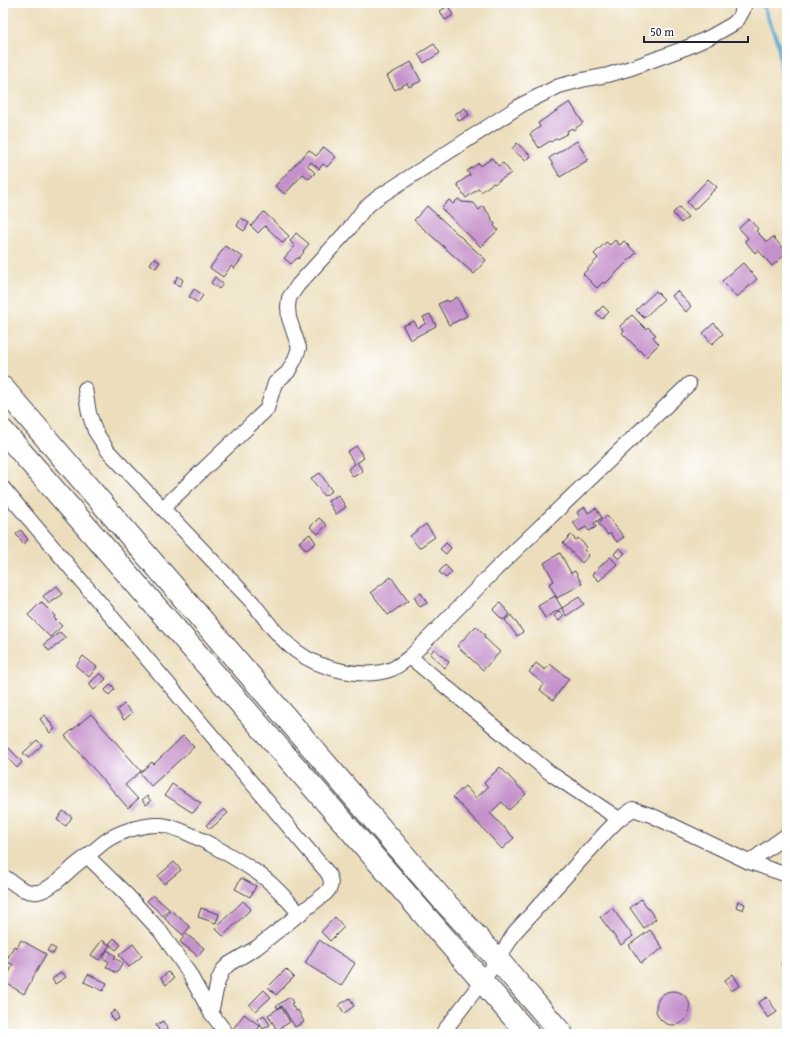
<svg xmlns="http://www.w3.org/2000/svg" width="790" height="1037" font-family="'Gentium Book Plus',serif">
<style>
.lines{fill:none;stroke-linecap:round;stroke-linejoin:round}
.stream{stroke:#57a7d1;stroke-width:4}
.building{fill:#c591ca}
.street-casing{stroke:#403e4e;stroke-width:16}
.primary-casing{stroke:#403e4e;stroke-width:24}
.street{stroke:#fff;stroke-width:14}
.primary{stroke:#fff;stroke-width:22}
</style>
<rect width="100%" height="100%" fill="#fff"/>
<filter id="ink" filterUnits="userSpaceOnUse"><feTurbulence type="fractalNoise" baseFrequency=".025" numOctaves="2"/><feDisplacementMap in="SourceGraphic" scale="8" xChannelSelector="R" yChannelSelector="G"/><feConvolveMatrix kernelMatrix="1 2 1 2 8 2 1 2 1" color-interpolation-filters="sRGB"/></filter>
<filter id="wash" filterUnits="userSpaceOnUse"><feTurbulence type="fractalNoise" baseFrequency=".012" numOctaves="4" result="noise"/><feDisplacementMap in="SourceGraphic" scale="16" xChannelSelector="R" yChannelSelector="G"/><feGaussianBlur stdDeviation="0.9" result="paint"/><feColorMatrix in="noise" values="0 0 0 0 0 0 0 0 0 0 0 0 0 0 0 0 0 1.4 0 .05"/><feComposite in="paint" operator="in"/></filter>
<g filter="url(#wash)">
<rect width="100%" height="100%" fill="#ecdebc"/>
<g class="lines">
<!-- stream -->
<path class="stream" d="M762,3l16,40 9,67"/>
</g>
<g id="blocks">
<!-- building -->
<g class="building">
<path d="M448,6l5,9 -8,5 -5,-9z"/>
<path d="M434,44l6,9 -16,10 -6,-9z"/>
<path d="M411,62l10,19 -12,6 -2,-4 -12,7 -8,-14z"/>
<path d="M570,102l13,21 -10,7 -1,-2 -5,3 1,2 -10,6 -1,-1 -6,4 -1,-1 -11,7 -9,-14 10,-7 -2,-4z"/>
<path d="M465,108l4,7 -10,6 -4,-7z"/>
<path d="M577,141l11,19 -28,17 -11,-19z"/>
<path d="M517,143l14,13 -5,5 -14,-12z"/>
<path d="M324,147l12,10 -9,10 -4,-3 -4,5 -8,-7 -3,4 7,7 -6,6 -6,-5 -18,20 -10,-8 34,-36 7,6z"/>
<path d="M492,158l6,8 5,-3 8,10 -17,11 -1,-1 -12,9 -3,-3 -12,9 -9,-14 13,-9 -3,-4 12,-8 2,3z"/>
<path d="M708,179l9,8 -23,23 -7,-8z"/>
<path d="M458,199l4,3 12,1 5,7 4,-4 9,12 -1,1 4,5 -1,2 4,4 -17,17 -40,-39 8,-8 4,4z"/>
<path d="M427,206l59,54 -12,14 -60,-54z"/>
<path d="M679,207l9,10 -7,6 -8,-10z"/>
<path d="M264,212l25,24 -6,7 -18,-17 -7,7 -7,-7z"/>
<path d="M241,218l8,5 -5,8 -7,-5z"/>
<path d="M749,219l9,10 -2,2 11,11 6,-5 14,16 -15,13 -14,-16 -3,3 -10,-12 3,-3 -9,-10z"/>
<path d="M296,233l13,11 -6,7 1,1 -6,7 -1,-1 -6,6 -7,-6 11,-12 -5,-5z"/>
<path d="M615,240l5,5 4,-4 12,12 -31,31 -2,-2 -6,6 -14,-14 15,-16 -4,-4 12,-12 4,3z"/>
<path d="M225,246l18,11 -9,12 -3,-3 -8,11 -13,-9z"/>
<path d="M154,258l6,4 -4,6 -6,-4z"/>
<path d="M743,263l14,16 -20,18 -15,-16z"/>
<path d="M178,276l5,4 -3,6 -6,-3z"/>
<path d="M215,277l8,7 -4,5 -8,-6z"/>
<path d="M194,289l9,6 -5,8 -9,-6z"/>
<path d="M656,291l8,8 -20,19 -8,-8z"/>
<path d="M677,291l14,15 -5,6 -14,-16z"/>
<path d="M457,297l10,19 -18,9 -11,-21 9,-4 2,2z"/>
<path d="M603,306l6,6 -7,7 -6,-6z"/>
<path d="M430,314l6,12 -26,14 -7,-14 11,-5 4,7 8,-5 -3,-6z"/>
<path d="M632,315l14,14 2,-2 8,8 -3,2 6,7 -13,13 -24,-24 2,-2 -4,-5z"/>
<path d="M714,323l9,11 -11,10 -9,-11z"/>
<path d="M356,446l8,12 -7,5 6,8 -10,6 -5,-8 7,-5 -8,-12z"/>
<path d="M320,473l12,18 -8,5 -13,-18z"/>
<path d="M338,495l8,12 -10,7 -8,-13z"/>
<path d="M585,507l3,6 8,-5 6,10 -8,5 2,4 -7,4 -3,-4 -7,4 -6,-9 7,-4 -3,-6z"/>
<path d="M607,516l17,21 -7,5 -7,-9 -2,2 -10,-12z"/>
<path d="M319,518l8,7 -9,9 -8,-7z"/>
<path d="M426,524l9,13 -16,11 -9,-12z"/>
<path d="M21,530l7,10 -5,4 -7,-10z"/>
<path d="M310,534l6,9 -10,7 -7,-8z"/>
<path d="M571,535l5,5 2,-2 9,9 -3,3 5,5 -7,8 -19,-20z"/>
<path d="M446,543l5,5 -5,6 -6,-5z"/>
<path d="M619,548l6,5 -6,6 -5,-5z"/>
<path d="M560,553l11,20 4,-2 7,13 -25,14 -8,-14 5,-3 -10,-18z"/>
<path d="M610,557l7,7 -18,17 -7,-7z"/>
<path d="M445,565l7,7 -6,6 -7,-6z"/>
<path d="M391,577l17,24 -20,14 -17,-23z"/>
<path d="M57,586l6,8 -14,10 -6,-8z"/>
<path d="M421,593l6,10 -7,4 -6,-10z"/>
<path d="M555,596l7,12 -17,10 -7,-12z"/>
<path d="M579,597l5,7 -18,12 -4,-8z"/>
<path d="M41,602l14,14 -1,2 8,8 -12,11 -22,-22z"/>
<path d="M500,603l10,11 -7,6 -10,-10z"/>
<path d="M559,611l5,5 -5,5 -5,-5z"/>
<path d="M511,615l12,17 -6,4 -12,-16z"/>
<path d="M476,626l9,9 -1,2 16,15 -17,18 -26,-24z"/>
<path d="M60,632l6,6 -17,13 -5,-7z"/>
<path d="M434,649l15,13 -4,6 -15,-14z"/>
<path d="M83,656l14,11 -8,10 -13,-11z"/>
<path d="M536,663l9,7 5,-6 19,15 -16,21 -13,-10 4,-6 -15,-12z"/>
<path d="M100,673l6,6 -12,11 -5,-6z"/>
<path d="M111,684l4,5 -6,6 -4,-5z"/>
<path d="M124,704l8,9 -8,7 -7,-10z"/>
<path d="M91,714l50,57 -16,14 13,14 -10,9 -63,-72z"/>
<path d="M45,715l10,14 -5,4 -10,-14z"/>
<path d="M183,736l11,11 -43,39 -11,-13 12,-11 2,2z"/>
<path d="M37,740l5,5 -14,13 -5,-5z"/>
<path d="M7,746l15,16 -5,6 -14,-15v-3z"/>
<path d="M500,767l26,27 -17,16 -7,-8 -12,11 24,25 -12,11 -49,-52 12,-11 11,12 12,-11 -4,-4z"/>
<path d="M172,784l29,19 -8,10 -28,-18z"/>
<path d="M147,796l4,5 -5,4 -4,-5z"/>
<path d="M224,809l4,4 -12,11 -6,5 -4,-4z"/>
<path d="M63,811l9,6 -6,9 -9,-6z"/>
<path d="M174,862l7,8 -17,14 -6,-8z"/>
<path d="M241,878l15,8 -6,11 -15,-8z"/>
<path d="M153,895l16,14 -6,7 -16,-15z"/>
<path d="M641,899l15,20 -12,9 -14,-20z"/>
<path d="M243,901l8,8 -28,27 -8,-8z"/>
<path d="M738,901l7,3 -2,6 -7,-3z"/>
<path d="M201,908l18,6 -3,9 -18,-6z"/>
<path d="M612,908l21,28 -12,9 -21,-28z"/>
<path d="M171,910l19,17 -7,8 -19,-17z"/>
<path d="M335,917l9,10 -14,14 -9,-9z"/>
<path d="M650,930l13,18 -22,15 -12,-18z"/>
<path d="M186,934l18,14 -6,8 -18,-14z"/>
<path d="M114,938l7,7 -5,5 -7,-6z"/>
<path d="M21,940l25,14 -22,40 -20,-12 9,-17 -7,-4 8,-15 3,2z"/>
<path d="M102,940l8,5 -11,15 -8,-5z"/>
<path d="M319,940l36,23 -14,23 -36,-23z"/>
<path d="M133,944l9,12 -13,11 -10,-12z"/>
<path d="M50,946l6,3 -3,5 -6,-3z"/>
<path d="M107,950l9,6 -2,2 9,5 -6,10 -11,-6 3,-5 -6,-4z"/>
<path d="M787,958v9l-2,2 -4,-6z"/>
<path d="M286,969l8,8 -18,18 -8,-8z"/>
<path d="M62,972l4,5 -11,7 -3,-5z"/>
<path d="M168,972l6,6 -8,7 -5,-7z"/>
<path d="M88,974l19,9 -4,8 -19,-9z"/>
<path d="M733,974l7,12 -9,5 -6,-11z"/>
<path d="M264,990l7,7 -15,14 -7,-6z"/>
<circle cx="673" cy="1008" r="17"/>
<path d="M290,997l3,6 -2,1 5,7 2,-1 6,12 -9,5 -13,-21 -5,2 -1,-2z"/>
<path d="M767,997l10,15 -9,6 -10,-15z"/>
<path d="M350,998l4,8 -10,7 -5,-8z"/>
<path d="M281,1007l9,15 -13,8 -9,-15z"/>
<path d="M115,1010l4,8 -5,3 -4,-7z"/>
<path d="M244,1014l16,12 -6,8h-13l-8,-5z"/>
<path d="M264,1015l6,10 -7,4 -6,-10z"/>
<path d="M163,1021l8,13h-10l-5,-9z"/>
</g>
</g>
</g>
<g filter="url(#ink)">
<use href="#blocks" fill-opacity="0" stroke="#403e4e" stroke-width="1"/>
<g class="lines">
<defs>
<g id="street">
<path d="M85,389l4,24 6,18 13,20 145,152c13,17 26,35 43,48 23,18 68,29 96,18 7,-3 12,-8 18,-12l86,-88 193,-185"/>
<path d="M3,488l324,384c5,8 6,14 -1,21l-70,55 -27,16 -6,6 -5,11 -7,32"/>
<path d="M163,508l104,-99 8,-26 13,-11 7,-13 4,-11 -10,-30 -1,-11 1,-9 9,-13 51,-56 15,-20 13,-11 146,-94 36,-18 23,-6 26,-5 26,-8 54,-20 22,-10 23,-13 5,-5 5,-9 2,-7"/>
<path d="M410,657l140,116 69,46"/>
<path d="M87,856l39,38 34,37 26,37 25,45 16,21"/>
<path d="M749,862l38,-27"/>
<path d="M3,876c11,7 21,18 35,16 13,-2 29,-20 39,-28 9,-7 18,-14 26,-21 14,-11 40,-19 58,-18 24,2 88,40 107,56 12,10 22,22 32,33"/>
<path d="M442,1034l56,-74 17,-28 92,-101 12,-12 14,-10 20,7 96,46 38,13"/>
</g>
<g id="primary">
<path d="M3,388l438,510 57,62 64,74"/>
<path d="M3,431l525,603"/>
</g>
</defs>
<!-- street casing -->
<use href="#street" class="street-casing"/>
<!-- primary casing -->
<use href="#primary" class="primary-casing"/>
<!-- street -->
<use href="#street" class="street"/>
<!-- primary -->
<use href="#primary" class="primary"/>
</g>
</g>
<!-- margin -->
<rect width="790" height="1037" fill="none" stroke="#fff" stroke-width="16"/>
<!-- scale -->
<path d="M644 36v6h104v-6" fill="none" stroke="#22223b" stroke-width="2"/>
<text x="650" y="36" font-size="12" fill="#22223b" stroke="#ffffff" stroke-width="3" paint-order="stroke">50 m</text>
</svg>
